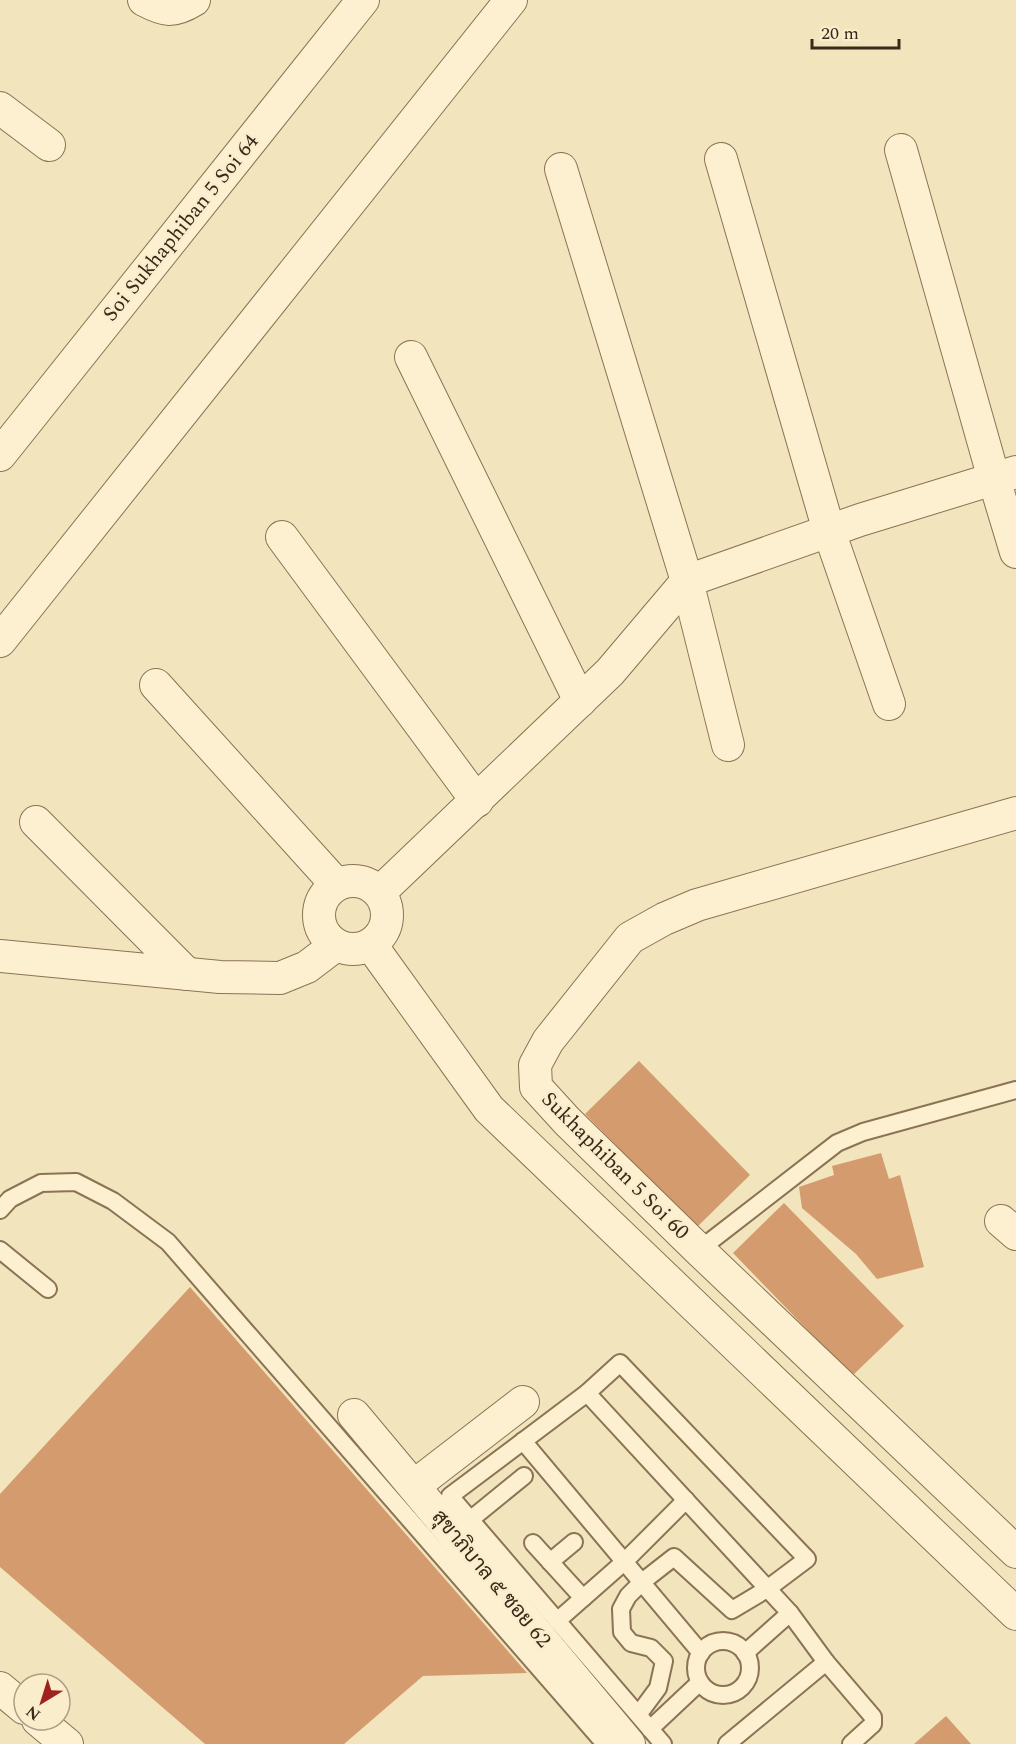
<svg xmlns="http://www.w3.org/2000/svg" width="1016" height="1744" font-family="Spectral,Sarabun,serif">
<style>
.building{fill:#d49c6e}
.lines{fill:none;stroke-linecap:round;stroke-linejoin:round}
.lane-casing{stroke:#8b7354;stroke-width:20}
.street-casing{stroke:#8b7354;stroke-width:34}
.lane{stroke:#fcf0d0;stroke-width:16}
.street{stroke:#fcf0d0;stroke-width:32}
.labels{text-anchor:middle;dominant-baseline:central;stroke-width:5;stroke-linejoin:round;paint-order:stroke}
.street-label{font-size:21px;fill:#382a1a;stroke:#f9edcc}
</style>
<rect width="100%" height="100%" fill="#f2e4bc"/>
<!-- building -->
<g class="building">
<path d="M639,1061l111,114 -53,52 -112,-113z"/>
<path d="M881,1153l8,26 11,-4 24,92 -47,12 -21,-25 -54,-46 -3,-21 35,-12 -2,-9z"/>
<path d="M784,1203l120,123 -52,50 -119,-123z"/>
<path d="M190,1287l337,386 -104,3 -79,68h-139l-205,-177v-73z"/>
<path d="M946,1716l25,28h-57z"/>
</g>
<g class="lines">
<defs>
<g id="lane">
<path d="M0,1210l10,-11 31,-16 35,-1 37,19 55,41 437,502"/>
<path d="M0,1250l48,39"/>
<path d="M699,1250l138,-107 26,-11 153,-42"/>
<path d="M587,1393l203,220 36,49 47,55v7l-22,20"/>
<path d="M523,1441l178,212"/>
<path d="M470,1520l54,-44"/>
<path d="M533,1543l50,55"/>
<path d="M550,1562l24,-20"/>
<path d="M557,1621l67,-59 62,-62"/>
<circle cx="723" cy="1668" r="27"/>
<path d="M745,1653l45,-40"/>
<path d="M638,1715l20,-27 6,-27 -13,-13 -20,-5 -9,-11 -1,-23 7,-13 14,-14 32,-25 58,53 35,-21 40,-30 -187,-196 -33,30 -137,103 213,248"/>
<path d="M650,1729l50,-47"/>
<path d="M727,1744l99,-82"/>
</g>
<g id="street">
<path d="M144,0c21,11 29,13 50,0"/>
<path d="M0,108l49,37"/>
<path d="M901,150l93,329 22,73"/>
<path d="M721,159l108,372 60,173"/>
<path d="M561,169l126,412 41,164"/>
<path d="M411,357l169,344"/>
<path d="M0,455l363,-455"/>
<path d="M282,537l195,264"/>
<path d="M0,641l511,-641"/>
<path d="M156,685l180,199"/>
<path d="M1016,813l-319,92 -33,14 -34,19 -82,103 -13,24 1,22 31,34 132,129 317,302"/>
<path d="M36,822l151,152"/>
<circle cx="353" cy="915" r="34"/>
<path d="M380,892l230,-220 77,-91 173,-61 156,-48"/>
<path d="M371,945l118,164 527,505"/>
<path d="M0,956l220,21 60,1 27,-11 29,-22"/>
<path d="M1001,1221l15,13"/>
<path d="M354,1415l275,329"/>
<path d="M414,1486l109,-84"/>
<path d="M0,1688l24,20"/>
<path d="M38,1720l29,24"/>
</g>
</defs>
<!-- lane casing -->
<use href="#lane" class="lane-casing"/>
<!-- street casing -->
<use href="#street" class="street-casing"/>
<!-- lane -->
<use href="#lane" class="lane"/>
<!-- street -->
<use href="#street" class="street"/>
</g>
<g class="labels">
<!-- street labels -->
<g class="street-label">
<text transform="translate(181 228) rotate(-51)">Soi Sukhaphiban 5 Soi 64</text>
<text transform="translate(615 1166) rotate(45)">Sukhaphiban 5 Soi 60</text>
<text transform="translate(491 1579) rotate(50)">สุขาภิบาล ๕ ซอย 62</text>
</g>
</g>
<!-- north arrow -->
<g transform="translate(42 1702) rotate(218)"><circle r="28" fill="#f9edcc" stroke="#ac9f85" stroke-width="1.5"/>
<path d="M0-4.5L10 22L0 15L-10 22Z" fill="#a0221e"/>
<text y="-9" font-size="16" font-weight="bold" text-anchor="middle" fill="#382a1a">N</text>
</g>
<!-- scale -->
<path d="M812 39v9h87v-9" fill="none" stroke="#382a1a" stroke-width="3"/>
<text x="821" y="39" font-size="18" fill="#382a1a" stroke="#f9edcc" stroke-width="4.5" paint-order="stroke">20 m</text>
</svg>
